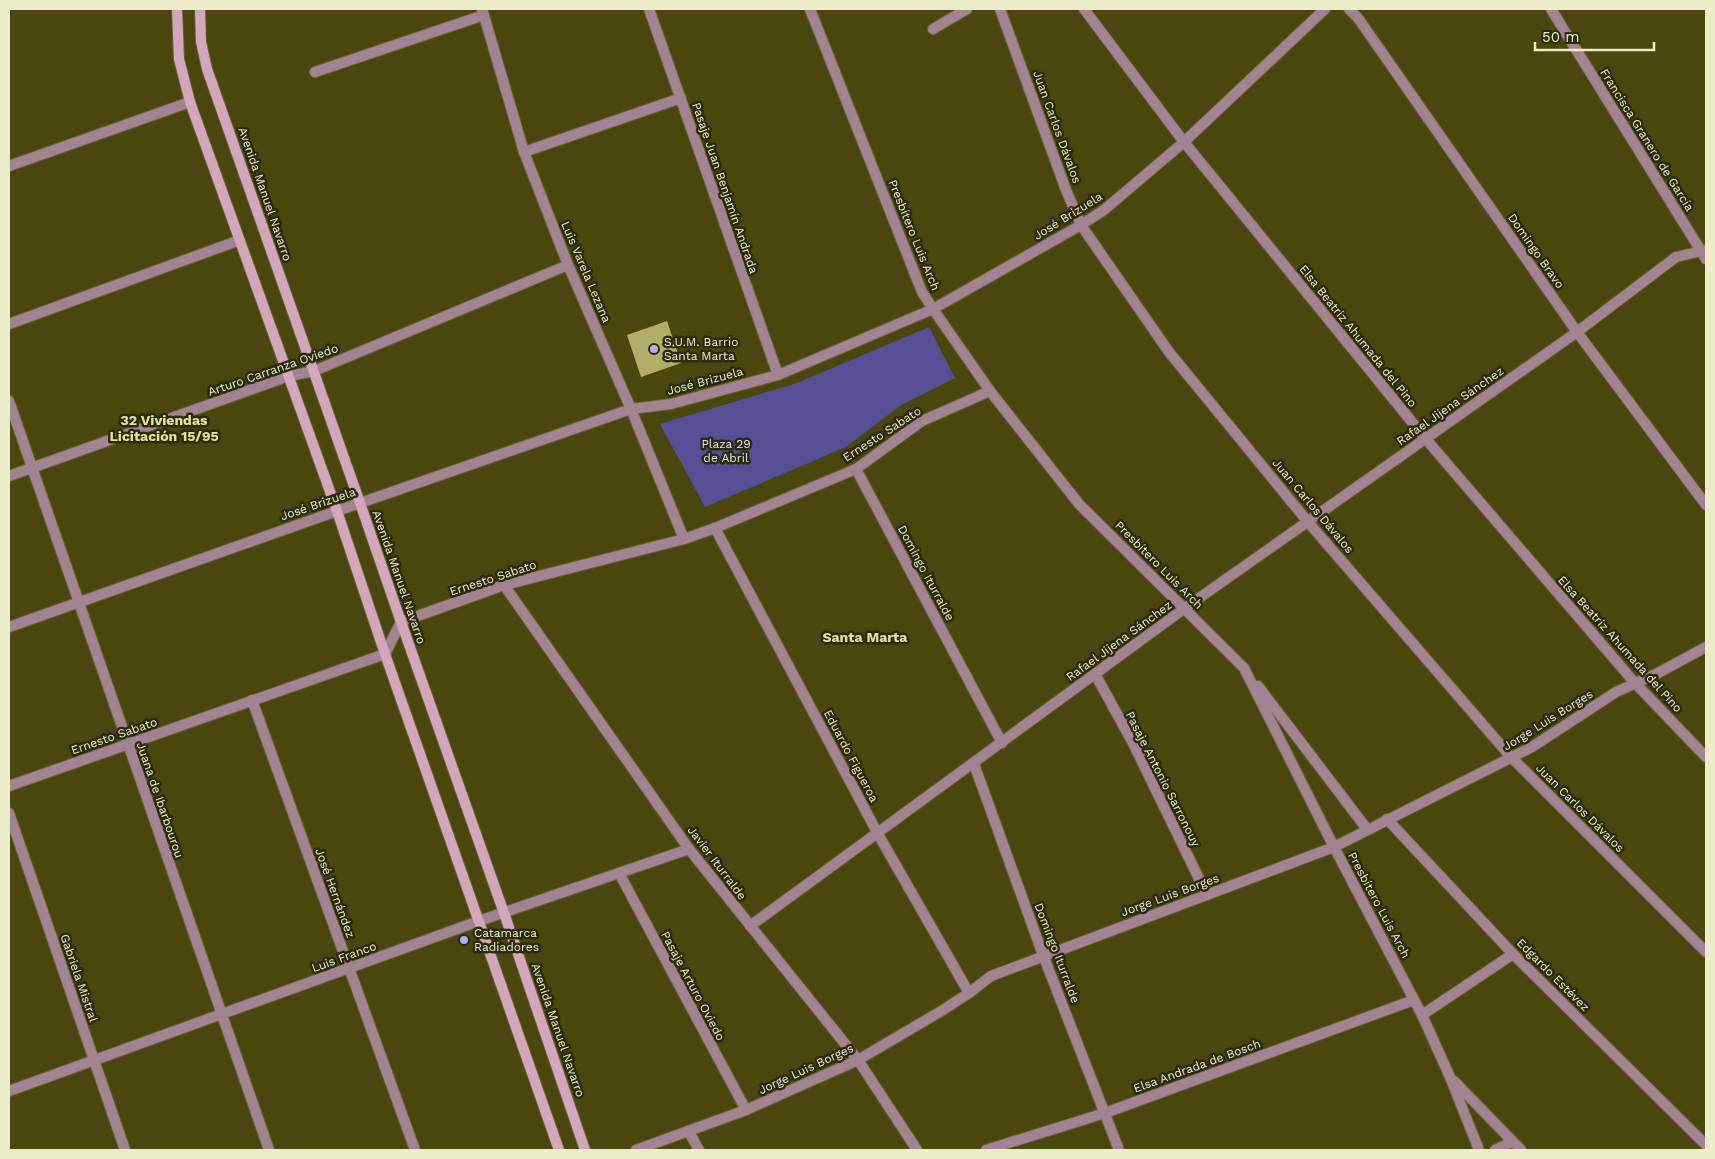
<svg xmlns="http://www.w3.org/2000/svg" width="1715" height="1159" font-family="'Work Sans',sans-serif">
<style>
.green{fill:#574f96}
.building{fill:#b2ae68}
.lines{fill:none;stroke-linecap:round;stroke-linejoin:round}
.street-casing{stroke:#676430;stroke-width:12}
.secondary-casing{stroke:#676430;stroke-width:12}
.street{stroke:#a18392;stroke-width:10}
.secondary{stroke:#d4a6be;stroke-width:10}
.poi-dot{fill:#b1adfa;stroke:#2d2b0e;stroke-width:2}
.labels{text-anchor:middle;dominant-baseline:central;stroke-width:5;stroke-linejoin:round;paint-order:stroke}
.street-label{font-size:12px;fill:#edecc9;stroke:#2d2b0e}
.poi-label{font-size:12px;fill:#edecc9;stroke:#2d2b0e;text-anchor:start}
.park-label{font-size:12px;fill:#e0dffb;stroke:#2d2b0e}
.neighbourhood-label{font-size:14px;font-weight:bold;fill:#e3e199;stroke:#2d2b0e}
</style>
<rect width="100%" height="100%" fill="#49460e"/>
<!-- green -->
<path class="green" d="M929,327l26,51 -54,27 -55,42 -141,60 -45,-83 137,-41z"/>
<!-- building -->
<path class="building" d="M667,321l14,42 -40,14 -14,-42z"/>
<g class="lines">
<defs>
<g id="street">
<path d="M482,9l42,143 44,113 63,144 53,130"/>
<path d="M649,9l129,366"/>
<path d="M810,9l112,283 11,17 57,82 89,113 165,164 90,179 88,168 28,62 29,73"/>
<path d="M1000,9l66,181 15,35 88,127 139,170 203,235 195,195"/>
<path d="M1084,9l100,133 241,296 210,245 71,74"/>
<path d="M1349,9l9,9 219,314 129,173"/>
<path d="M1551,9l155,250"/>
<path d="M933,29l34,-20"/>
<path d="M315,72l169,-57"/>
<path d="M524,152l157,-54"/>
<path d="M9,166l181,-64"/>
<path d="M9,324l231,-84"/>
<path d="M9,401l260,749"/>
<path d="M856,469l146,274"/>
<path d="M9,476l280,-100 25,-5 254,-106"/>
<path d="M715,528l163,306 91,159"/>
<path d="M504,585l185,264 169,211 59,90"/>
<path d="M9,627l328,-116 294,-102 40,-5 107,-29 155,-66 148,-84 23,-15 80,-68 141,-133"/>
<path d="M1095,674l38,69 74,152"/>
<path d="M1258,686l109,143"/>
<path d="M252,700l163,450"/>
<path d="M974,764l69,191 76,195"/>
<path d="M9,786l376,-132 16,-32 103,-37 180,-46 31,-11 141,-59 66,-48 68,-30"/>
<path d="M9,813l116,337"/>
<path d="M1387,819l126,135 193,191"/>
<path d="M619,873l127,237"/>
<path d="M750,926l435,-318 392,-276 99,-75 30,-7"/>
<path d="M1422,1015l91,-61"/>
<path d="M1454,1081l67,69"/>
<path d="M9,1091l470,-170 210,-72"/>
<path d="M689,1132l10,18"/>
<path d="M636,1150l110,-40 112,-50 85,-50 26,-17 22,-17 343,-129 198,-100 84,-55 42,-19 48,-26"/>
<path d="M986,1150l119,-37 309,-113"/>
<path d="M1495,1150l17,-8"/>
</g>
<g id="secondary">
<path d="M177,9l2,50 11,43 147,409 48,143 174,496"/>
<path d="M200,9l1,33 6,27 153,434 41,119 103,291 81,237"/>
</g>
</defs>
<!-- street casing -->
<use href="#street" class="street-casing"/>
<!-- secondary casing -->
<use href="#secondary" class="secondary-casing"/>
<!-- street -->
<use href="#street" class="street"/>
<!-- secondary -->
<use href="#secondary" class="secondary"/>
</g>
<!-- markers -->
<g class="poi-dot">
<circle cx="654" cy="349" r="5"/>
<circle cx="464" cy="940" r="5"/>
</g>
<g class="labels">
<!-- street labels -->
<g class="street-label">
<text transform="translate(1057 127) rotate(70)">Juan Carlos Dávalos</text>
<text transform="translate(1647 140) rotate(58)">Francisca Granero de García</text>
<text transform="translate(725 188) rotate(71)">Pasaje Juan Benjamín Andrada</text>
<text transform="translate(265 194) rotate(71)">Avenida Manuel Navarro</text>
<text transform="translate(1068 216) rotate(-32)">José Brizuela</text>
<text transform="translate(914 235) rotate(68)">Presbítero Luis Arch</text>
<text transform="translate(1536 251) rotate(55)">Domingo Bravo</text>
<text transform="translate(586 272) rotate(67)">Luis Varela Lezana</text>
<text transform="translate(1358 336) rotate(51)">Elsa Beatriz Ahumada del Pino</text>
<text transform="translate(273 370) rotate(-19)">Arturo Carranza Oviedo</text>
<text transform="translate(705 381) rotate(-15)">José Brizuela</text>
<text transform="translate(1450 406) rotate(-35)">Rafael Jijena Sánchez</text>
<text transform="translate(882 434) rotate(-33)">Ernesto Sabato</text>
<text transform="translate(318 504) rotate(-19)">José Brizuela</text>
<text transform="translate(1313 506) rotate(50)">Juan Carlos Dávalos</text>
<text transform="translate(1159 565) rotate(45)">Presbítero Luis Arch</text>
<text transform="translate(926 573) rotate(62)">Domingo Iturralde</text>
<text transform="translate(399 577) rotate(71)">Avenida Manuel Navarro</text>
<text transform="translate(493 578) rotate(-18)">Ernesto Sabato</text>
<text transform="translate(1119 641) rotate(-36)">Rafael Jijena Sánchez</text>
<text transform="translate(1620 644) rotate(48)">Elsa Beatriz Ahumada del Pino</text>
<text transform="translate(1548 720) rotate(-32)">Jorge Luis Borges</text>
<text transform="translate(114 736) rotate(-19)">Ernesto Sabato</text>
<text transform="translate(851 756) rotate(62)">Eduardo Figueroa</text>
<text transform="translate(1163 779) rotate(63)">Pasaje Antonio Sarronouy</text>
<text transform="translate(160 800) rotate(71)">Juana de Ibarbourou</text>
<text transform="translate(1580 808) rotate(45)">Juan Carlos Dávalos</text>
<text transform="translate(717 863) rotate(53)">Javier Iturralde</text>
<text transform="translate(335 893) rotate(70)">José Hernández</text>
<text transform="translate(1170 895) rotate(-20)">Jorge Luis Borges</text>
<text transform="translate(1379 905) rotate(62)">Presbítero Luis Arch</text>
<text transform="translate(1057 953) rotate(69)">Domingo Iturralde</text>
<text transform="translate(344 957) rotate(-20)">Luis Franco</text>
<text transform="translate(1553 975) rotate(45)">Edgardo Estévez</text>
<text transform="translate(79 978) rotate(71)">Gabriela Mistral</text>
<text transform="translate(693 986) rotate(62)">Pasaje Arturo Oviedo</text>
<text transform="translate(558 1030) rotate(71)">Avenida Manuel Navarro</text>
<text transform="translate(1197 1066) rotate(-20)">Elsa Andrada de Bosch</text>
<text transform="translate(806 1069) rotate(-25)">Jorge Luis Borges</text>
</g>
<!-- poi labels -->
<g class="poi-label">
<text x="664" y="342">S.U.M. Barrio<tspan x="664" dy="14">Santa Marta</tspan></text>
<text x="474" y="933">Catamarca<tspan x="474" dy="14">Radiadores</tspan></text>
</g>
<!-- park labels -->
<g class="park-label">
<text x="726" y="444">Plaza 29<tspan x="726" dy="14">de Abril</tspan></text>
</g>
<!-- neighbourhood labels -->
<g class="neighbourhood-label">
<text x="164" y="420">32 Viviendas<tspan x="164" dy="16">Licitación 15/95</tspan></text>
<text x="865" y="637">Santa Marta</text>
</g>
</g>
<!-- border -->
<rect width="1715" height="1159" fill="none" stroke="#edecc9" stroke-width="20"/>
<!-- scale -->
<path d="M1535 42v8h119v-8" fill="none" stroke="#edecc9" stroke-width="2.5"/>
<text x="1542" y="42" font-size="15" fill="#edecc9" stroke="#2d2b0e" stroke-width="4" paint-order="stroke">50 m</text>
</svg>
